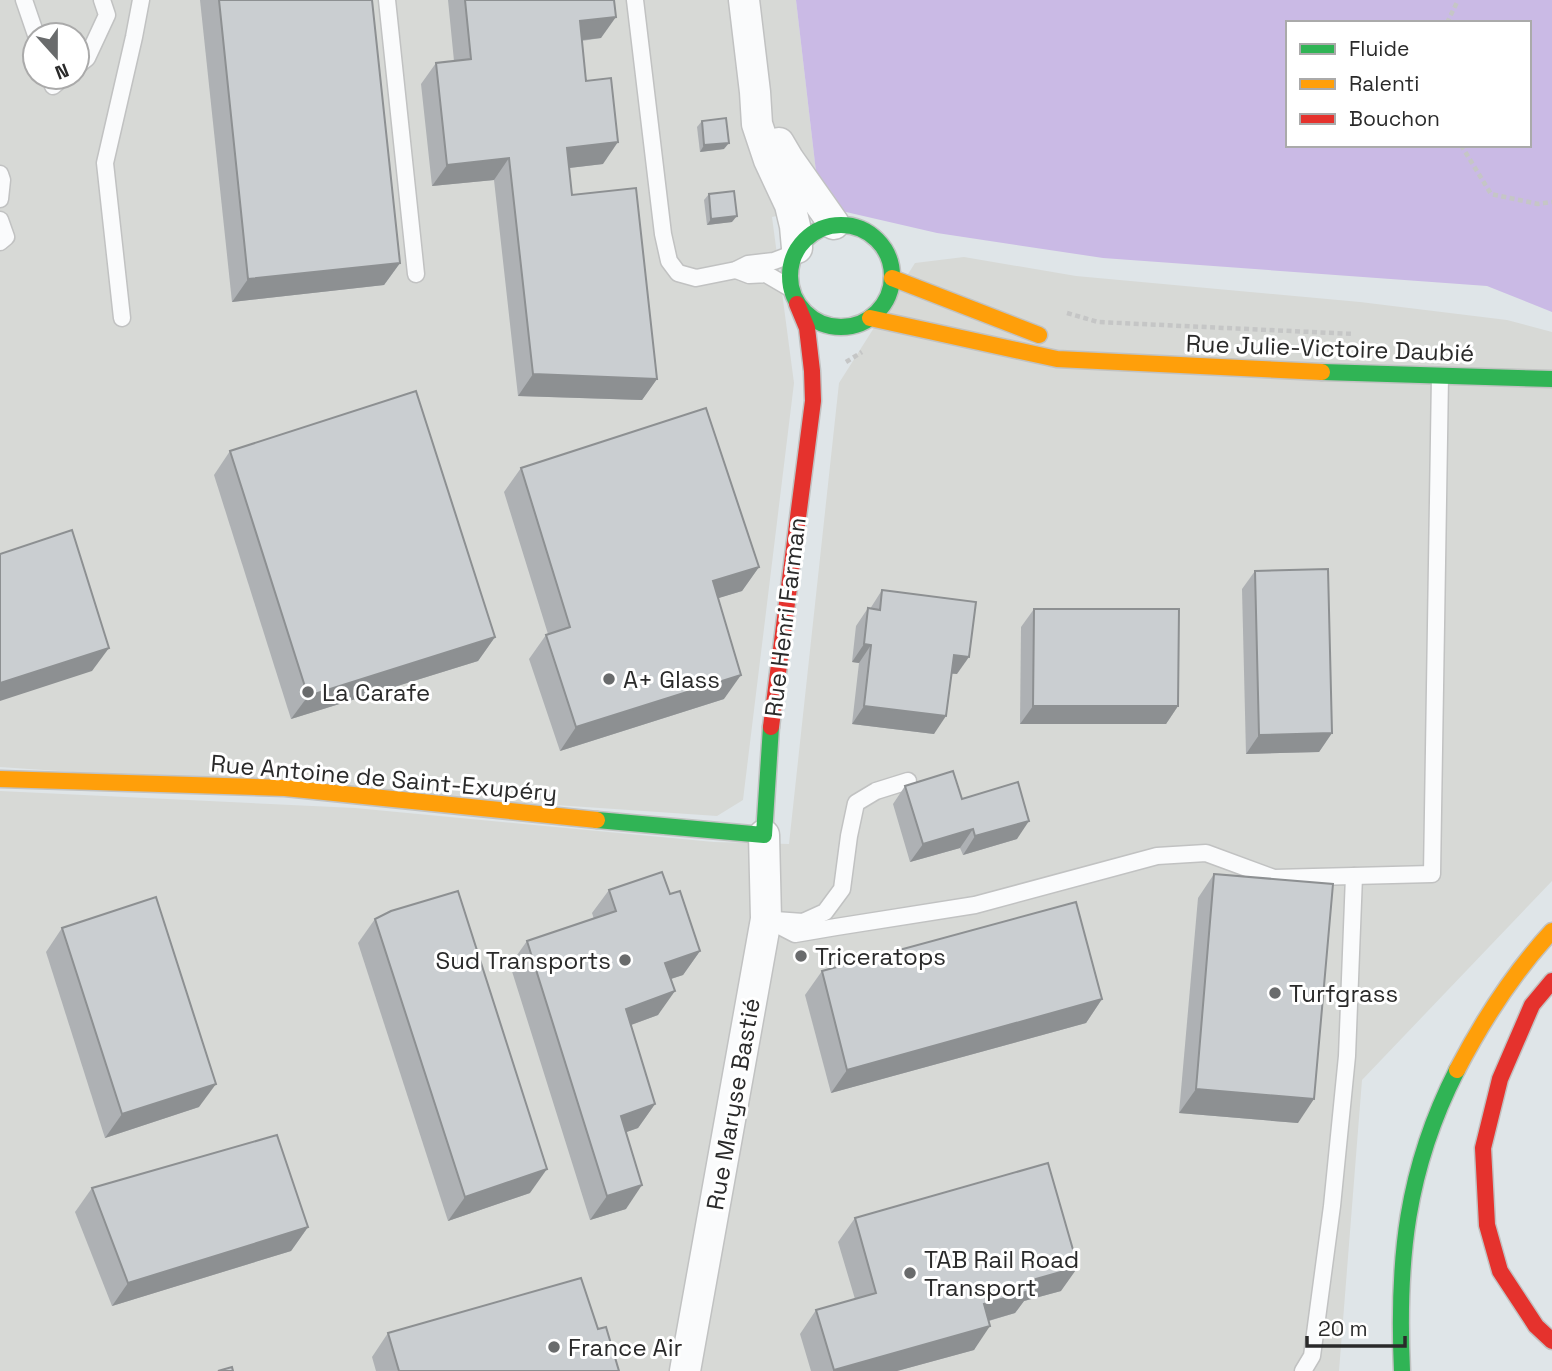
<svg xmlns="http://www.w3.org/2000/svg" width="1552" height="1371" font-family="'Space Grotesk',sans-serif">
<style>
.industrial{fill:#d7d9d6;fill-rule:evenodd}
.green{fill:#cabae5;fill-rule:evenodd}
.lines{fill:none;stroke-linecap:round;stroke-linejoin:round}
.lane-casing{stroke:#c1c2c2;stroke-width:19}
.street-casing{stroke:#c1c2c2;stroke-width:33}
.fast-casing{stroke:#c1c2c2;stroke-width:19}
.slow-casing{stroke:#c1c2c2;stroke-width:19}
.jam-casing{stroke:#c1c2c2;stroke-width:19}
.path{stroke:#c5c6c6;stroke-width:4.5;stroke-dasharray:5 3.5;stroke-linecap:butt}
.lane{stroke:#fafbfc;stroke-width:16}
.street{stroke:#fafbfc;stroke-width:30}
.fast{stroke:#30b455;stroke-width:16}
.slow{stroke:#ff9f0a;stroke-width:16}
.jam{stroke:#e5322d;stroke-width:16}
.wall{fill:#aeb1b4}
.shaded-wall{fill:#8d9092}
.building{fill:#caced1;stroke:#8d9092;stroke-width:2}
.poi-dot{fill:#696b6c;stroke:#fff;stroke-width:2.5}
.labels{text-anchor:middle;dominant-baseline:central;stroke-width:6;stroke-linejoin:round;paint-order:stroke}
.street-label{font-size:24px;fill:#2a2a2a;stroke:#fff}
.poi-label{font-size:24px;fill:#2a2a2a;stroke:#fff;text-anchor:start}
</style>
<rect width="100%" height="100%" fill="#dfe5e8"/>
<!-- industrial -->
<g class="industrial">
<path d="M0,0h796l24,206 -48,11 22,166 -51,417 -26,16 -717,-49zM35,35h42v42h-42z"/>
<path d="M964,257l112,19 284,26 147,18 45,12v549l-190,199 -23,291h-1339v-580l355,17 359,34 75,2 50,-461 76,-120z"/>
</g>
<!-- green -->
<path class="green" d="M796,0h756v312l-65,-26 -384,-28 -166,-25 -117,-27zM1288,23h241v122h-241z"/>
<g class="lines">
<defs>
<g id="lane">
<path d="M24,0l12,35"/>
<path d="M387,0l29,274"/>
<path d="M635,0l28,234 6,27 9,12 18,5 40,-8 12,-6 26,-3 21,-8"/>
<path d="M77,66l10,-8 20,-43 -5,-15"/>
<path d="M50,77l3,9 11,-9"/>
<path d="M0,174l2,6 -2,19"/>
<path d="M0,220l6,17 -6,5"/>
<path d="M736,270l13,5 17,-1 24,14"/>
<path d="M122,318l-17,-155 29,-126 7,-37"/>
<path d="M766,919l29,15 41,-7 139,-22 182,-49 49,-3 68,25 158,-4 8,-498"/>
<path d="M775,920l28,2 22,-10 17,-23 7,-53 7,-33 20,-12 32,-10"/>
<path d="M1303,1371l9,-15 20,-150 15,-150 7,-180"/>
</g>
<g id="street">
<path d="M744,0l11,92 2,32 12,36 21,45 5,21 2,22"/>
<path d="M779,143l10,17 45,64"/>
<path d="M685,1371l81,-452 -2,-84"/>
</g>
<g id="fast">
<circle cx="841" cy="276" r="51"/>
<path d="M1322,372l230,7"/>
<path d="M597,820l167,15 7,-108"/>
<path d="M1402,1371c-5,-111 4,-201 55,-301"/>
</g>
<g id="slow">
<path d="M892,278l147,57"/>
<path d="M870,318l187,41 265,13"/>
<path d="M0,779l285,9 312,32"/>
<path d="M1457,1070c26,-50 57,-98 95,-139"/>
</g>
<g id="jam">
<path d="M771,727l42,-326 -1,-30 -5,-43 -10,-24"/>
<path d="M1552,981l-20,24 -32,74 -17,69 4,77 13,46 36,55 16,15"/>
</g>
</defs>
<!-- lane casing -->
<use href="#lane" class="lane-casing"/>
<!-- street casing -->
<use href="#street" class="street-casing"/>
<!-- fast casing -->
<use href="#fast" class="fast-casing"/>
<!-- slow casing -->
<use href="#slow" class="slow-casing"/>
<!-- jam casing -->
<use href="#jam" class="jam-casing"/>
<!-- path -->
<g class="path">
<path d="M1447,23l11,-23"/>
<path d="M1461,145l30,49 47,10 14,-2"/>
<path d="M1067,313l31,9 256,12"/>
<path d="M846,362l16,-10"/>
</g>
<!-- lane -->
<use href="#lane" class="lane"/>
<!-- street -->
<use href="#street" class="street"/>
<!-- fast -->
<use href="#fast" class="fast"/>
<!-- slow -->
<use href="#slow" class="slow"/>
<!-- jam -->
<use href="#jam" class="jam"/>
</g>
<!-- wall -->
<g class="wall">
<path d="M200,0h172l28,263 -16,22 -152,17z"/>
<path d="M448,0h166l-13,38 -19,3 4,40 17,83 -34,4 3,27 85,184 -15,21 -124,-4 -24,-216 -62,6 -11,-102 15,-21 18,-2z"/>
<path d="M702,121l22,28 -24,3 -3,-25z"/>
<path d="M709,194l23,28 -25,3 -3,-25z"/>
<path d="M230,451l265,186 -17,24 -187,58 -77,-244z"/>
<path d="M521,468l238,99 -17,24 -24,7 6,101 -164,52 -31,-92 17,-24 2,-1 -44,-142z"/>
<path d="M1255,571l77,162 -13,19 -73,2 -4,-165z"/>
<path d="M882,590l75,84h-6l-17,60 -82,-10 7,-61 -7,-1 4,-36 12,-18 2,1z"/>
<path d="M1034,609l144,97 -12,18h-146l1,-97z"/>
<path d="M905,786l57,13 55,40 -54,16 -3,-7 -50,14 -17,-58z"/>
<path d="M1214,874l84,249 -119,-10 19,-215z"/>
<path d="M609,890l61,4 30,57 -17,24 -12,4 -13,36 -27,10 24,79 -17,24 -12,4v77l-36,11 -80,-255 17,-24 67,-22 -2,-6z"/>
<path d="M375,919l155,274 -82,28 -90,-278z"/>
<path d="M62,928l137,179 -94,31 -59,-186z"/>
<path d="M822,971l280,28 -16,24 -255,70 -26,-98z"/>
<path d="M92,1188l216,39 -17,24 -179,55 -37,-94z"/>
<path d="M855,1218l206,73 -37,10 -9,12 -26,8 -15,29 -77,21h-86l-11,-37 16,-24 39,-11 -17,-57z"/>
<path d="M598,1329l21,42h-243l-4,-14 16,-24z"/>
</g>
<!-- shaded-wall -->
<g class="shaded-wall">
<path d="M616,17l-15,21 -36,4 15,-21z"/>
<path d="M618,142l-15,22 -51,6 15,-22z"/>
<path d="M729,143l-5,6 -24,3 4,-7z"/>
<path d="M509,158l-15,22 -62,6 15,-21z"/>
<path d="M737,216l-5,6 -25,3 4,-6z"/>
<path d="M400,263l-16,22 -152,17 16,-23z"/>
<path d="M533,374l124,5 -15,21 -124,-4z"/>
<path d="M759,567l-17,24 -46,14 17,-24z"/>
<path d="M495,637l-17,24 -187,58 17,-23z"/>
<path d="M864,644l7,1 -12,18 -7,-1z"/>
<path d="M109,648l-17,23 -92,30v-18z"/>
<path d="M954,655l15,2 -12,17 -16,-2z"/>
<path d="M741,675l-17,24 -164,52 16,-24z"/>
<path d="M864,706l82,10 -12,18 -82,-10z"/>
<path d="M1033,706h145l-12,18h-146z"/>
<path d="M1332,733l-13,19 -73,2 13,-19z"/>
<path d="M1029,821l-12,18 -54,16 12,-19z"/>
<path d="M973,829l-13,19 -50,14 13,-18z"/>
<path d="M700,951l-17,24 -34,11 16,-23z"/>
<path d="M675,991l-17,24 -49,18 17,-24z"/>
<path d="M1102,999l-16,24 -255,70 16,-23z"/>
<path d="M216,1084l-17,23 -94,31 17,-24z"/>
<path d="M1196,1089l118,10 -16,24 -119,-10z"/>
<path d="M655,1104l-17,24 -34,12 17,-24z"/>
<path d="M547,1169l-17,24 -82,28 17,-24z"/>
<path d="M642,1185l-16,24 -36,11 17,-24z"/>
<path d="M308,1227l-17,24 -179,55 16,-23z"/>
<path d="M1078,1267l-17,24 -37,10 -9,12 -48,14 17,-23 45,-23z"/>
<path d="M990,1326l-16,24 -77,21h-64l1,-1z"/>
</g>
<!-- building -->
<g class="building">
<path d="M219,0h153l28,263 -152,16z"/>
<path d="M465,0h149l2,17 -36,4 6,60 25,-3 7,64 -51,6 5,47 64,-7 21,191 -124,-5 -24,-216 -62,7 -11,-102 35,-4z"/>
<path d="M726,118l3,25 -25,2 -2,-24z"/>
<path d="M734,191l3,25 -26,3 -2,-25z"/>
<path d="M416,391l79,246 -187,59 -78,-245z"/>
<path d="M706,408l53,159 -46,14 28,94 -165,52 -30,-92 24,-8 -49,-159z"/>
<path d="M72,530l37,118 -109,35v-129z"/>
<path d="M1328,569l4,164 -73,2 -4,-164z"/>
<path d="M882,590l94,12 -7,55 -15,-2 -8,61 -82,-10 7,-61 -7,-1 4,-36 12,2z"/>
<path d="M1034,609h145l-1,97h-145z"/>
<path d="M953,771l9,28 56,-17 11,39 -54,15 -2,-7 -50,15 -18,-58z"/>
<path d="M662,872l8,22 10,-3 20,60 -35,12 10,28 -49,18 29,95 -34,12 21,69 -35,11 -80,-255 89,-30 -7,-21z"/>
<path d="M1214,874l119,10 -19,215 -118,-10z"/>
<path d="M458,891l89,278 -82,28 -90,-278 16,-8z"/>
<path d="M156,897l60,187 -94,30 -60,-186z"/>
<path d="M1076,902l26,97 -255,71 -25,-99z"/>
<path d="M277,1135l31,92 -180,56 -36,-95z"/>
<path d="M1048,1163l30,104 -49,14 3,9 -48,14 6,22 -156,44 -18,-60 60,-17 -21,-75z"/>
<path d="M581,1278l17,51 8,-2 13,44h-220l-11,-38z"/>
<path d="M232,1367l1,4h-15z"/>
</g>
<!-- markers -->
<g class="poi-dot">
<circle cx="609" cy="679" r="7"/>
<circle cx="308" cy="692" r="7"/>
<circle cx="801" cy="956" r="7"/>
<circle cx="625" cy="960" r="7"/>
<circle cx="1275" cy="993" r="7"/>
<circle cx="910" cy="1273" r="7"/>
<circle cx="554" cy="1347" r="7"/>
</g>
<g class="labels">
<!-- street labels -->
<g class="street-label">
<text transform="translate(1330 348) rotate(2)">Rue Julie-Victoire Daubié</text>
<text transform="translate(785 617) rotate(-83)">Rue Henri Farman</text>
<text transform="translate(384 778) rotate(5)">Rue Antoine de Saint-Exupéry</text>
<text transform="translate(733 1104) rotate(-80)">Rue Maryse Bastié</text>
</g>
<!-- poi labels -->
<g class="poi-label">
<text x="623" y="679">A+ Glass</text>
<text x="322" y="692">La Carafe</text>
<text x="815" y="956">Triceratops</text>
<text x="611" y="960" text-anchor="end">Sud Transports</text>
<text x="1289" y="993">Turfgrass</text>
<text x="924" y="1259">TAB Rail Road<tspan x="924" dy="28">Transport</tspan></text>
<text x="568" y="1347">France Air</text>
</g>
</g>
<!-- legend -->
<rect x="1286" y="21" width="245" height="126" fill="#ffffff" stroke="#aaaaaa" stroke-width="2"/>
<rect x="1300" y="44" width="35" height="10" fill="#30b455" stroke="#aaaaaa" stroke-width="2"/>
<text x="1349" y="56" font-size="21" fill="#2a2a2a">Fluide</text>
<rect x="1300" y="79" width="35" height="10" fill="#ff9f0a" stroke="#aaaaaa" stroke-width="2"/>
<text x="1349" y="91" font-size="21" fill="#2a2a2a">Ralenti</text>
<rect x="1300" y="114" width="35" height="10" fill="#e5322d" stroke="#aaaaaa" stroke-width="2"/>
<text x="1349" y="126" font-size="21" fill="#2a2a2a">Bouchon</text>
<!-- north arrow -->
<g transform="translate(56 56) rotate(159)"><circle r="33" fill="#ffffff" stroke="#aaaaaa" stroke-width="2"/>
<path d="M0-5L12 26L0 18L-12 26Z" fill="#696b6c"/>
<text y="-10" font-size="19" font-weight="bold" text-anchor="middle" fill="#2a2a2a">N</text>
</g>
<!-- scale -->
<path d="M1307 1336v10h98v-10" fill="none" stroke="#2a2a2a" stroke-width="3.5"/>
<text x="1318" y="1336" font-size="21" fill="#2a2a2a" stroke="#ffffff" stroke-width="5" paint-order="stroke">20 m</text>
</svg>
